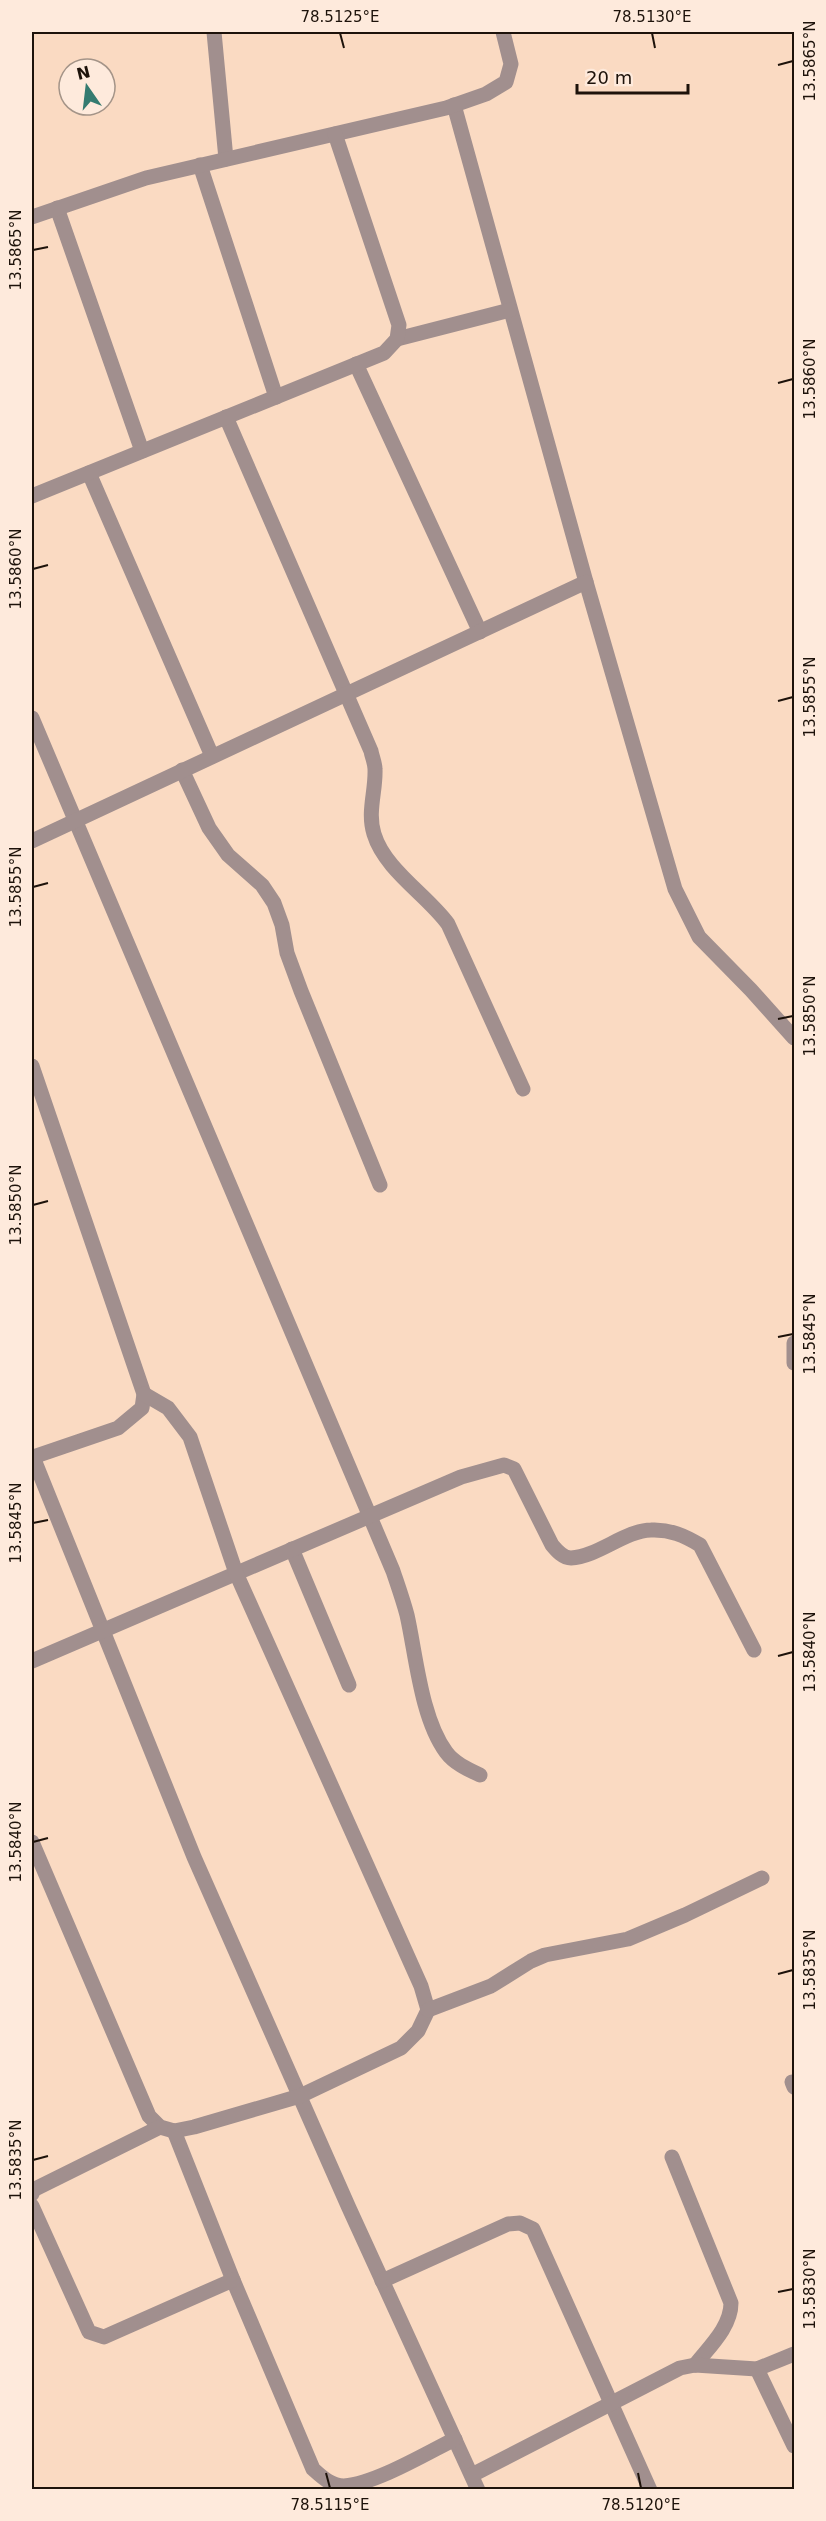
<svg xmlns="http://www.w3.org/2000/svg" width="826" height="2521" font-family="'DejaVu Sans',sans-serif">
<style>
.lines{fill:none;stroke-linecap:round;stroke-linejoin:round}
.minor{stroke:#a18f8e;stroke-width:15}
.ticks{fill:none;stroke:#1d120a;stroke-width:2}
.neatline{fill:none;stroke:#1d120a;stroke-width:2}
.ticks-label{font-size:15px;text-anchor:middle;fill:#1d120a}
</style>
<rect width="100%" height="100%" fill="#fadac2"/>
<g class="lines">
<!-- minor -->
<g class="minor">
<path d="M214,32l12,127"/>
<path d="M454,105l132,477 89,307 24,48 52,53 43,48"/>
<path d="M200,165l76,232"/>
<path d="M57,208l85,243"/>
<path d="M32,217l114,-39 300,-70 40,-14 20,-12 5,-18 -8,-32"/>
<path d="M397,339l113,-29"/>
<path d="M356,364l124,268"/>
<path d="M226,417l145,334c1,6 4,12 4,18 1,22 -8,43 -1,65 11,36 53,61 74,90l75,165"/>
<path d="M89,473l123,283"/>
<path d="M32,496l352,-143 13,-14 2,-14 -64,-191"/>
<path d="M32,718l361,853c5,15 10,29 14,44 9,40 14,103 39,137 8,11 21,17 34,23"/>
<path d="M182,770l27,58 19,27 34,30 12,18 8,22 5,28 14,38 79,194"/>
<path d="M32,841l554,-259"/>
<path d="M32,1066l112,328 -2,14 -24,20 -85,29 161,400 155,351 129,282"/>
<path d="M794,1343v20"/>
<path d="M292,1549l57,136"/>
<path d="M32,1661l429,-184 43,-12 10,4 38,76c5,6 11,13 19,13 26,-1 55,-28 80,-28 19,-1 34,6 49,15l54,105"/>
<path d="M32,1842l117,274 11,11 14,4 20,-4 106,-31 101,-48 17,-17 10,-21 -7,-24 -185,-413 -46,-136 -22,-29 -24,-14"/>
<path d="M428,2010l63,-24 40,-25 14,-6 83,-16 57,-24 77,-37"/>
<path d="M792,2082l2,5"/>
<path d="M174,2131l59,149 80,189c9,8 18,17 31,17 31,-2 83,-33 111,-47"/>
<path d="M672,2157l59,146c0,24 -22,44 -36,62"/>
<path d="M32,2194l1,-4 127,-63"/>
<path d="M32,2206l57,126 15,5 129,-57"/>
<path d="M382,2281l126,-57 12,-1 13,6 117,261"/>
<path d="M757,2369l37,77"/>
<path d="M472,2475l208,-107 15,-3 62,4 37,-15"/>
</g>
</g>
<!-- ticks -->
<path class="ticks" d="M340,33l4,15M652,33l3,15M778,65l15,-4M33,250l15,-3M778,383l15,-4M33,569l15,-4M778,701l15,-4M33,887l15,-4M778,1019l15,-3M33,1205l15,-4M778,1337l15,-3M33,1523l15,-3M778,1656l15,-4M33,1842l15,-4M778,1974l15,-4M33,2160l15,-4M778,2292l15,-3M326,2473l4,15M638,2473l3,15"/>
<!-- border -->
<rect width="826" height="2521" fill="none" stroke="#feeadc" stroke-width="66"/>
<!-- north arrow -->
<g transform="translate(87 87) rotate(346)"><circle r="28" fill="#feeadc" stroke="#a49488" stroke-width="1.5"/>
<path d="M0-4.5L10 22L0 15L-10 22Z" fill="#357b70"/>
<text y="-9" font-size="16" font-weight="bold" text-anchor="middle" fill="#1d120a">N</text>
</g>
<!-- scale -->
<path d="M577 84v9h111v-9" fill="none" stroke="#1d120a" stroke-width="3"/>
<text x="586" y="84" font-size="18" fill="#1d120a" stroke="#feeadc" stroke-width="4.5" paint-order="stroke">20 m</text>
<rect x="33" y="33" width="760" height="2455" class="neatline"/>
<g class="ticks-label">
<text x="340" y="22">78.5125°E</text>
<text x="652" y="22">78.5130°E</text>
<text transform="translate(810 61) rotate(-90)" y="5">13.5865°N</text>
<text transform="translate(16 250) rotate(-90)" y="5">13.5865°N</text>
<text transform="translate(810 379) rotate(-90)" y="5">13.5860°N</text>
<text transform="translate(16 569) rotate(-90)" y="5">13.5860°N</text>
<text transform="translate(810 697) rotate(-90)" y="5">13.5855°N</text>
<text transform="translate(16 887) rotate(-90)" y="5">13.5855°N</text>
<text transform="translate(810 1016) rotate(-90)" y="5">13.5850°N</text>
<text transform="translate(16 1205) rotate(-90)" y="5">13.5850°N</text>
<text transform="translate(810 1334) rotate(-90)" y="5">13.5845°N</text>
<text transform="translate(16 1523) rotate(-90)" y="5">13.5845°N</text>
<text transform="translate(810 1652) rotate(-90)" y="5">13.5840°N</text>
<text transform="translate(16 1842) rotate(-90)" y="5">13.5840°N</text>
<text transform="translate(810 1970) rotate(-90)" y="5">13.5835°N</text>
<text transform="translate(16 2160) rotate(-90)" y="5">13.5835°N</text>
<text transform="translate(810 2289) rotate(-90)" y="5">13.5830°N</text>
<text x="330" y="2510">78.5115°E</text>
<text x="641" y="2510">78.5120°E</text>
</g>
</svg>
